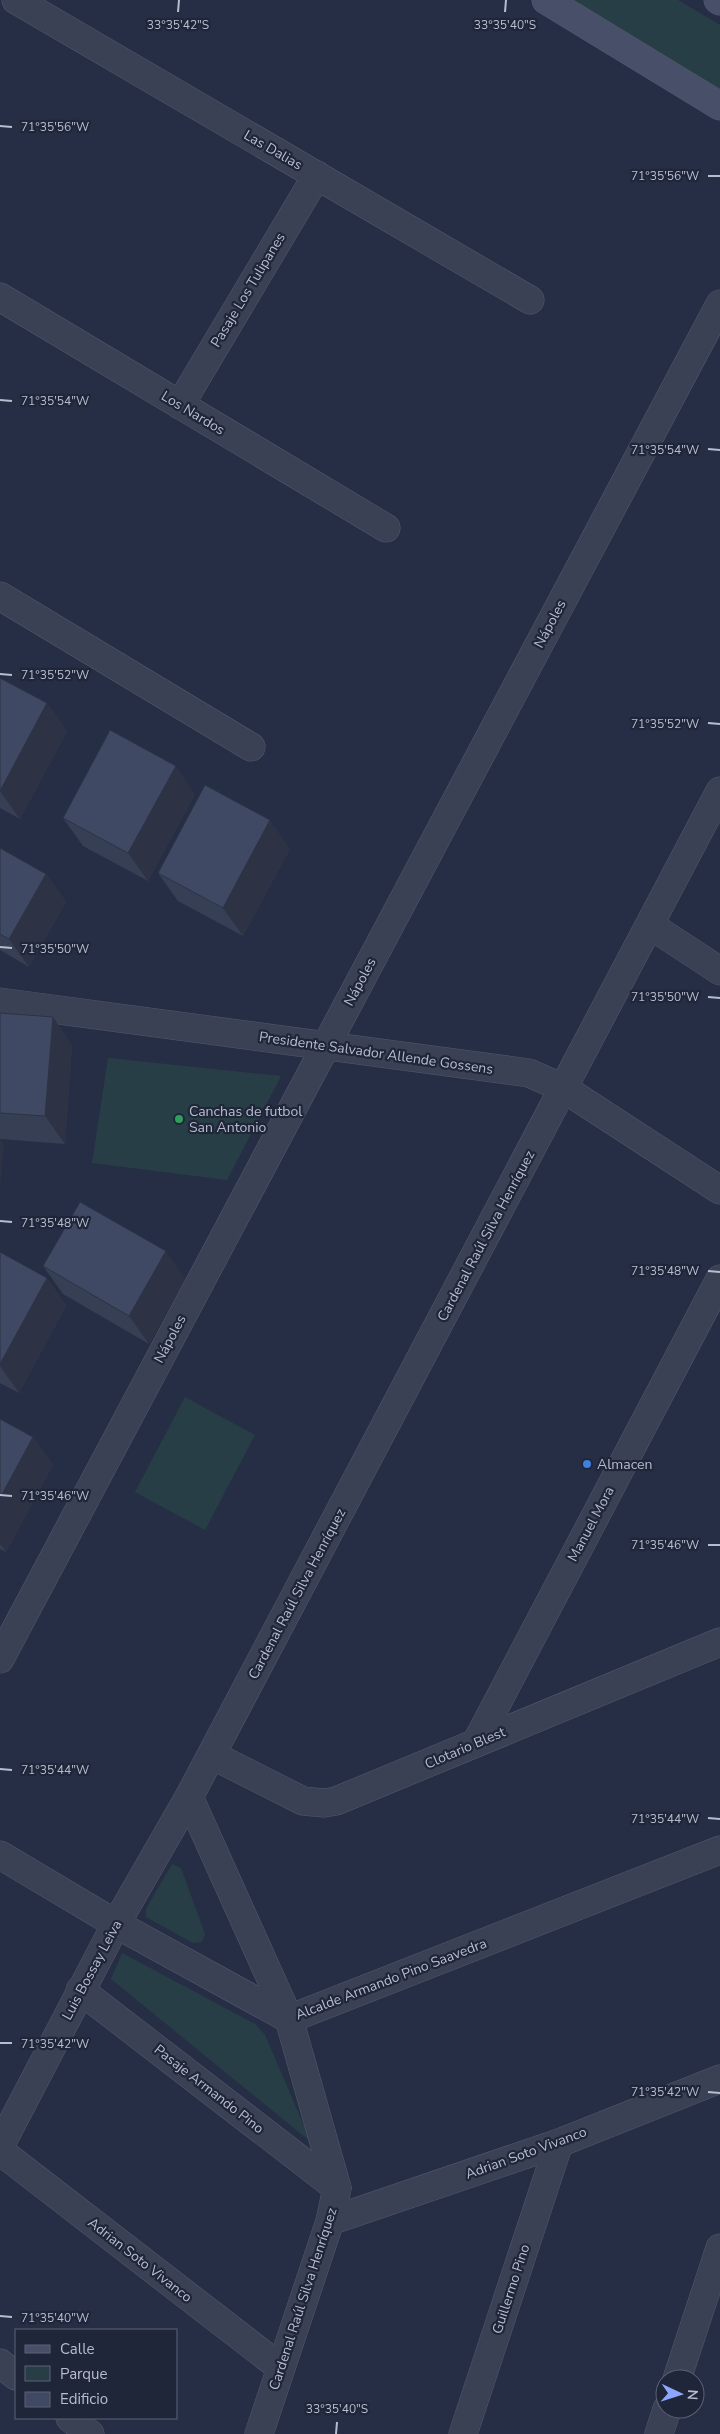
<svg xmlns="http://www.w3.org/2000/svg" width="720" height="2434" font-family="'Nunito Sans',sans-serif">
<style>
.green{fill:#283e46}
.lines{fill:none;stroke-linecap:round;stroke-linejoin:round}
.street-casing{stroke:#53596c;stroke-width:29}
.secondary-casing{stroke:#53596c;stroke-width:29}
.street{stroke:#3b4155;stroke-width:28}
.secondary{stroke:#484f68;stroke-width:28}
.wall{fill:#373f55}
.shaded-wall{fill:#2d3345}
.building{fill:#404963;stroke:#2d3345}
.ticks{fill:none;stroke:#b8bdce;stroke-width:2}
.leisure-dot{fill:#2e9e5b;stroke:#1f263a;stroke-width:2}
.shop-dot{fill:#3f7fe0;stroke:#1f263a;stroke-width:2}
.labels{text-anchor:middle;dominant-baseline:central;stroke-width:4.5;stroke-linejoin:round;paint-order:stroke}
.street-label{font-size:14px;fill:#b8bdce;stroke:#1f263a}
.poi-label{font-size:14px;fill:#b8bdce;stroke:#1f263a;text-anchor:start}
.ticks-label{font-size:12px;text-anchor:middle;fill:#b8bdce;stroke:#1f263a;stroke-width:4.5;stroke-linejoin:round;paint-order:stroke}
</style>
<rect width="100%" height="100%" fill="#262e45"/>
<!-- green -->
<g class="green">
<path d="M570,0h108l42,25v66z"/>
<path d="M108,1058h1l172,18 -54,104 -135,-17z"/>
<path d="M185,1397l70,38 -50,95 -70,-38z"/>
<path d="M172,1864l9,4 24,66 -3,8 -9,1 -47,-26v-8z"/>
<path d="M122,1953l133,71 10,11 46,107 -200,-163z"/>
</g>
<g class="lines">
<defs>
<g id="street">
<path d="M16,0l514,300"/>
<path d="M0,297l386,231"/>
<path d="M180,405l137,-230"/>
<path d="M0,596l251,151"/>
<path d="M650,925l70,46"/>
<path d="M0,1002l529,71 34,15 157,102"/>
<path d="M0,1659l720,-1355"/>
<path d="M476,1743l244,-464"/>
<path d="M212,1755l91,46 21,2 12,-2 384,-159"/>
<path d="M189,1797l100,222 48,169 -7,33 -71,213"/>
<path d="M0,1855l116,69 173,95 431,-169"/>
<path d="M80,1990l257,198"/>
<path d="M0,2146l116,-222 73,-127 531,-1006"/>
<path d="M0,2151l281,217"/>
<path d="M330,2221l229,-78 161,-64"/>
<path d="M0,2363l16,13"/>
<path d="M677,2379l43,-131"/>
<path d="M70,2418l20,16"/>
<path d="M463,2434l96,-291"/>
<path d="M659,2434l8,-25"/>
</g>
<g id="secondary">
<path d="M546,0l174,106"/>
<path d="M718,0l2,1"/>
</g>
</defs>
<!-- street casing -->
<use href="#street" class="street-casing"/>
<!-- secondary casing -->
<use href="#secondary" class="secondary-casing"/>
<!-- street -->
<use href="#street" class="street"/>
<!-- secondary -->
<use href="#secondary" class="secondary"/>
</g>
<!-- wall -->
<g class="wall">
<path d="M0,678l47,25 20,28 -47,88 -20,-11z"/>
<path d="M195,794l-47,87 -65,-35 -20,-28z"/>
<path d="M0,848l46,26 20,28 -37,65 -29,-17z"/>
<path d="M290,849l-47,87 -65,-35 -20,-28z"/>
<path d="M0,1013l72,32 -7,99 -65,-5z"/>
<path d="M0,1252l47,26 19,28 -47,87 -19,-10z"/>
<path d="M43,1266l142,13 -36,65 -86,-50z"/>
<path d="M0,1419l33,18 20,28 -47,87 -6,-3z"/>
</g>
<!-- shaded-wall -->
<g class="shaded-wall">
<path d="M47,703l20,28 -47,88 -20,-28z"/>
<path d="M176,766l19,28 -47,87 -20,-28z"/>
<path d="M270,820l20,29 -47,87 -20,-28z"/>
<path d="M46,874l20,28 -37,65 -20,-28z"/>
<path d="M53,1017l19,28 -7,99 -20,-28z"/>
<path d="M0,1139l4,5 -4,47z"/>
<path d="M166,1251l19,28 -36,65 -20,-28z"/>
<path d="M47,1278l19,28 -47,87 -19,-27v-2z"/>
<path d="M33,1437l20,28 -47,87 -6,-8v-46z"/>
</g>
<!-- building -->
<g class="building">
<path d="M0,678l47,25 -47,88z"/>
<path d="M110,730l66,36 -48,87 -65,-35z"/>
<path d="M205,785l65,35 -47,88 -65,-35z"/>
<path d="M0,848l46,26 -37,65 -9,-5z"/>
<path d="M0,1013l53,4 -8,99 -45,-3z"/>
<path d="M80,1202l86,49 -37,65 -86,-50z"/>
<path d="M0,1252l47,26 -47,86z"/>
<path d="M0,1419l33,18 -33,61z"/>
</g>
<!-- ticks -->
<path class="ticks" d="M178,12l1,-12M505,12l1,-12M0,126l12,1M708,176h12M0,400l12,1M708,449l12,1M0,674l12,1M708,723l12,1M0,947l12,1M708,997l12,1M0,1221l12,1M708,1271l12,1M0,1495l12,1M708,1545h12M0,1769l12,1M708,1818l12,1M0,2043h12M708,2092l12,1M0,2316l12,1M336,2434l1,-12"/>
<!-- markers -->
<circle class="leisure-dot" cx="179" cy="1119" r="5"/>
<circle class="shop-dot" cx="587" cy="1464" r="5"/>
<g class="labels">
<!-- street labels -->
<g class="street-label">
<text transform="translate(273 150) rotate(30)">Las Dalias</text>
<text transform="translate(248 290) rotate(-59)">Pasaje Los Tulipanes</text>
<text transform="translate(193 413) rotate(31)">Los Nardos</text>
<text transform="translate(550 624) rotate(-62)">Nápoles</text>
<text transform="translate(360 982) rotate(-62)">Nápoles</text>
<text transform="translate(376 1053) rotate(8)">Presidente Salvador Allende Gossens</text>
<text transform="translate(486 1236) rotate(-62)">Cardenal Raúl Silva Henríquez</text>
<text transform="translate(170 1339) rotate(-62)">Nápoles</text>
<text transform="translate(591 1524) rotate(-62)">Manuel Mora</text>
<text transform="translate(297 1594) rotate(-62)">Cardenal Raúl Silva Henríquez</text>
<text transform="translate(465 1748) rotate(-23)">Clotario Blest</text>
<text transform="translate(92 1970) rotate(-62)">Luis Bossay Leiva</text>
<text transform="translate(391 1979) rotate(-21)">Alcalde Armando Pino Saavedra</text>
<text transform="translate(209 2089) rotate(38)">Pasaje Armando Pino</text>
<text transform="translate(526 2153) rotate(-20)">Adrian Soto Vivanco</text>
<text transform="translate(140 2260) rotate(38)">Adrian Soto Vivanco</text>
<text transform="translate(511 2289) rotate(-72)">Guillermo Pino</text>
<text transform="translate(303 2299) rotate(-72)">Cardenal Raúl Silva Henríquez</text>
</g>
<!-- poi labels -->
<g class="poi-label">
<text x="189" y="1111">Canchas de futbol<tspan x="189" dy="16">San Antonio</tspan></text>
<text x="597" y="1464">Almacen</text>
</g>
</g>
<g class="ticks-label">
<text x="178" y="29">33°35'42"S</text>
<text x="505" y="29">33°35'40"S</text>
<text x="55" y="131">71°35'56"W</text>
<text x="665" y="180">71°35'56"W</text>
<text x="55" y="405">71°35'54"W</text>
<text x="665" y="454">71°35'54"W</text>
<text x="55" y="679">71°35'52"W</text>
<text x="665" y="728">71°35'52"W</text>
<text x="55" y="953">71°35'50"W</text>
<text x="665" y="1001">71°35'50"W</text>
<text x="55" y="1227">71°35'48"W</text>
<text x="665" y="1275">71°35'48"W</text>
<text x="55" y="1500">71°35'46"W</text>
<text x="665" y="1549">71°35'46"W</text>
<text x="55" y="1774">71°35'44"W</text>
<text x="665" y="1823">71°35'44"W</text>
<text x="55" y="2048">71°35'42"W</text>
<text x="665" y="2096">71°35'42"W</text>
<text x="55" y="2322">71°35'40"W</text>
<text x="337" y="2413">33°35'40"S</text>
</g>
<!-- legend -->
<rect x="15" y="2329" width="162" height="90" fill="#1f263a" stroke="#5c6275"/>
<rect x="25" y="2345" width="25" height="8" fill="#484f68" stroke="#5c6275"/>
<text x="60" y="2354" font-size="15" fill="#b8bdce">Calle</text>
<rect x="25" y="2366" width="25" height="15" fill="#283e46" stroke="#5c6275"/>
<text x="60" y="2379" font-size="15" fill="#b8bdce">Parque</text>
<rect x="25" y="2392" width="25" height="15" fill="#404963" stroke="#5c6275"/>
<text x="60" y="2404" font-size="15" fill="#b8bdce">Edificio</text>
<!-- north arrow -->
<g transform="translate(680 2394) rotate(94)"><circle r="24" fill="#1f263a" stroke="#5c6275"/>
<path d="M0-4L9 19L0 12L-9 19Z" fill="#8da7fe"/>
<text y="-8" font-size="14" font-weight="bold" text-anchor="middle" fill="#b8bdce">N</text>
</g>
</svg>
